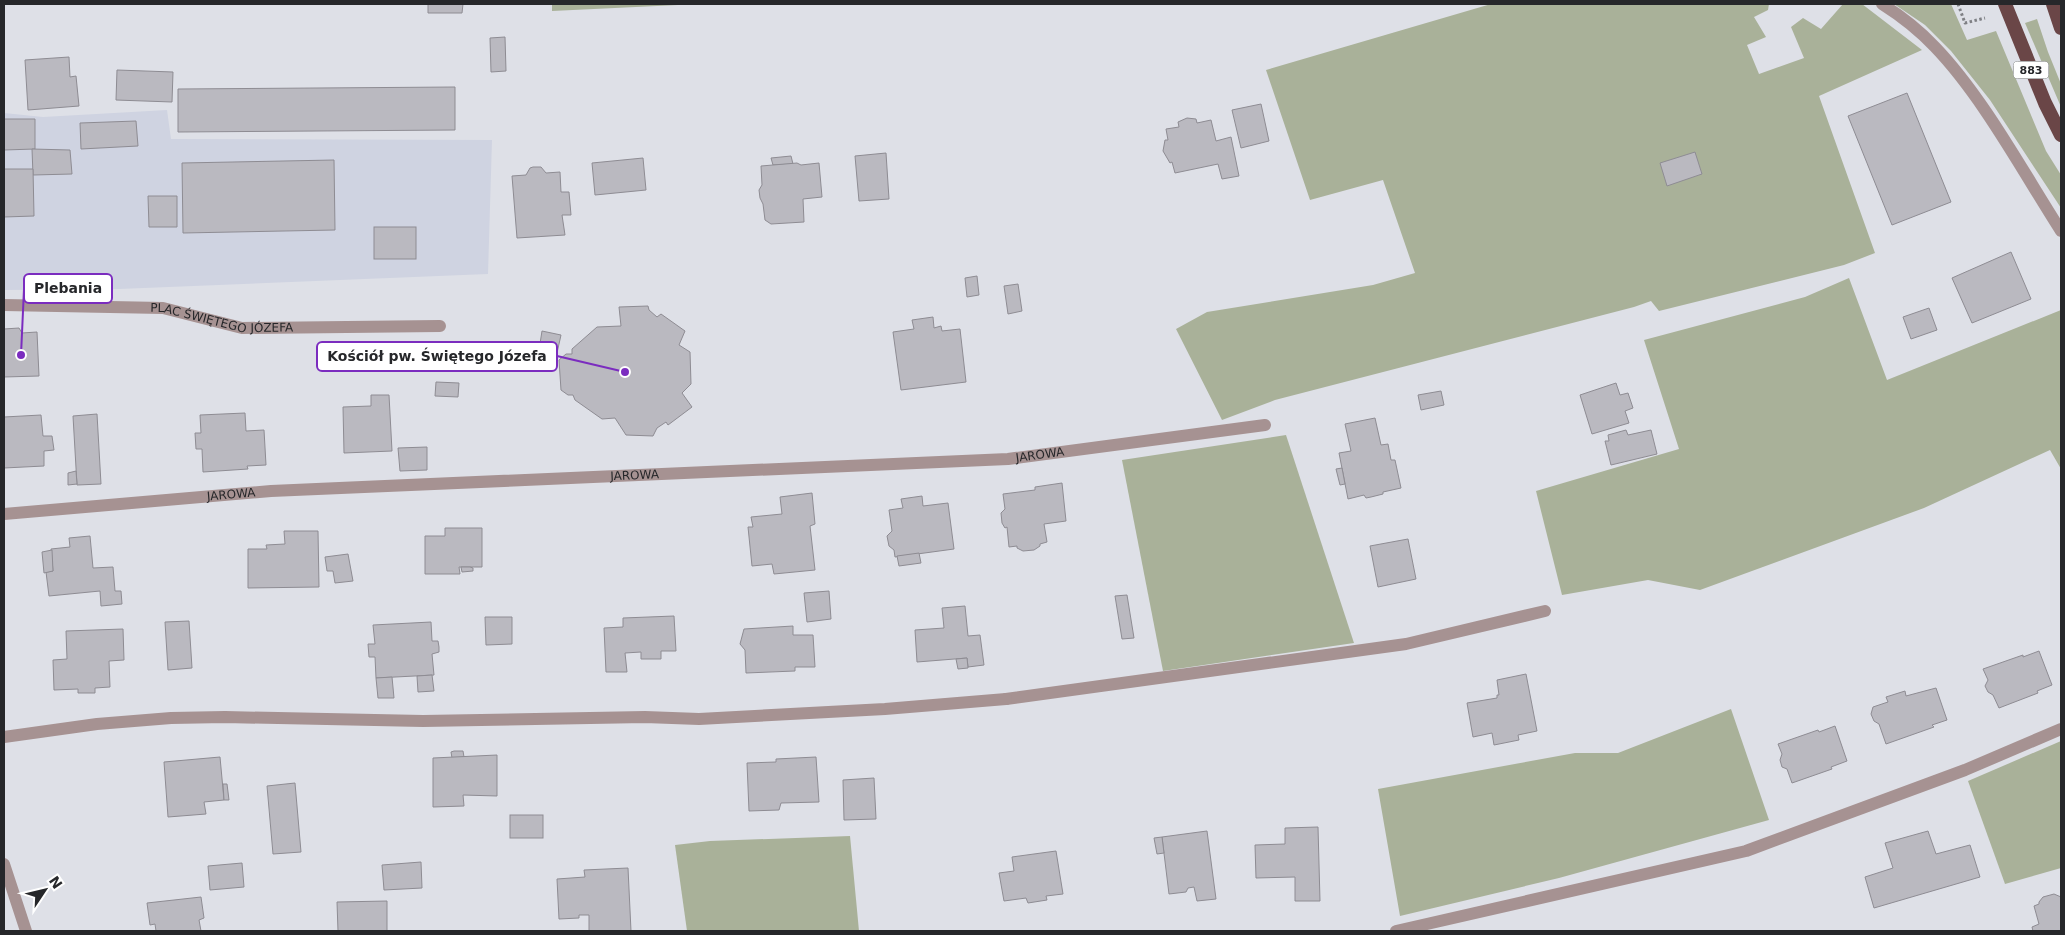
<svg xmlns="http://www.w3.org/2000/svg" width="2065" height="935" font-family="'DejaVu Sans',sans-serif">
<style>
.built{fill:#cfd3e1}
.green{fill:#a9b199}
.building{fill:#bab9c0;stroke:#8e8c93}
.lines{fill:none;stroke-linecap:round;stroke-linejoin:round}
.path{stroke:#7f8085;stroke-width:3;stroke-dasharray:2.5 2.5;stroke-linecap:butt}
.service{stroke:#a69292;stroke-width:12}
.minor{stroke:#a69292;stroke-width:12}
.trunk{stroke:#6a4647;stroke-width:14}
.labels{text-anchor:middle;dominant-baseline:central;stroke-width:4;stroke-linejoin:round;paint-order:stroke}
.shield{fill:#fff;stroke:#67686a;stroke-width:1}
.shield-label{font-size:11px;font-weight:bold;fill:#26272a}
.street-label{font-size:12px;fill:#26272a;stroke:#fff}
.leader{fill:none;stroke:#7b2cbf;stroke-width:2}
.callout-dot{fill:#7b2cbf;stroke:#fff;stroke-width:2}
.callout{fill:#fff;stroke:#7b2cbf;stroke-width:2}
.callout-label{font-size:14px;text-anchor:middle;font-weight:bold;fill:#26272a}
</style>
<rect width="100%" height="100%" fill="#dee0e7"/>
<!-- built -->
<path class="built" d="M167,110l4,29 321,1 -4,134 -369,15 -115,1v-177l39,4z"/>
<!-- green -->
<g class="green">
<path d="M552,4h147l-147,7z"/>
<path d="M1491,4h278l-1,6 -14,7 12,20 -19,8 12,29 45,-16 -13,-31 12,-9 18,11 22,-25h19l60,46 -103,46 56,157 -31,12 -185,46 -8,-10 -17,6 -359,93 -53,20 -46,-91 31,-17 166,-27 42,-12 -32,-93 -73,20 -44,-130z"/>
<path d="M1894,4h57l16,36 29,-9 50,120 15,24v33l-71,-108 -39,-49 -26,-26z"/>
<path d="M2037,19l11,33 13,32v23l-36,-84z"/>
<path d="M1849,278l38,102 174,-70v159l-11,-19 -126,58 -224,82 -52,-10 -86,15 -26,-104 143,-42 -35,-109 161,-43z"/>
<path d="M1286,435l68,208 -191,28 -41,-211z"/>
<path d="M1731,709l38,111 -210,58 -159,38 -22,-127 197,-36h43z"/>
<path d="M2061,741v127l-56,16 -37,-103z"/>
<path d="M850,836l9,95h-172l-12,-86 35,-4z"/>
</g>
<!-- building -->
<g class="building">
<path d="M428,4h35l-1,9h-34z"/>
<path d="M505,37l1,34 -15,1 -1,-34z"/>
<path d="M69,57l1,20 6,-1 3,30 -51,4 -3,-50z"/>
<path d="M117,70l56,2 -1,30 -56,-2z"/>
<path d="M455,87v43l-277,2v-43z"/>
<path d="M1907,93l44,109 -59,23 -44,-109z"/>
<path d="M1261,104l8,37 -28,7 -9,-38z"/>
<path d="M1187,118l9,1 1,4 14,-3 5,21 15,-4 8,39 -17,3 -4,-15 -43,9 -3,-11 -2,1 -7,-12 2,-11h3l-2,-11 13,-2 -1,-5z"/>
<path d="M4,119h31v30l-31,1z"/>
<path d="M136,121l2,25 -57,3 -1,-26z"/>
<path d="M32,149l38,1 2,24 -39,1z"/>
<path d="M1695,152l7,22 -35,12 -7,-23z"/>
<path d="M886,153l3,46 -30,2 -4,-45z"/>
<path d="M791,156l2,8 -20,1 -2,-7z"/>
<path d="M643,158l3,32 -51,5 -3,-32z"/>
<path d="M334,160l1,70 -152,3 -1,-70z"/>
<path d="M797,163l4,2 18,-2 3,34 -19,2 1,23 -33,2 -6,-4 -2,-16 -3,-6 -1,-8 3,-5 -1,-19z"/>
<path d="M533,167h8l5,6 14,-1 1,20h8l2,23h-9l3,20 -48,3 -5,-62 14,-1 4,-7z"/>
<path d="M4,169h29l1,47 -30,1z"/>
<path d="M148,196h29v31h-28z"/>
<rect x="374" y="227" width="42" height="32"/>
<path d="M2011,252l20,47 -59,24 -20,-45z"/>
<path d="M977,276l2,19 -12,2 -2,-19z"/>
<path d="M1018,284l4,27 -14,3 -4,-28z"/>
<path d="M648,306l1,4 8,7 4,-3 24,17 -6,14 11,7 1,32 -9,9 10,14 -24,18 -2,-3 -9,6 -4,8 -27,-1 -11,-17 -13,1 -27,-19 -2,-5h-5l-7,-5 -2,-30 7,-6h6v-5l25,-22 24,-1 -2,-19z"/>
<path d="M1929,308l8,22 -26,9 -8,-22z"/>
<path d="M933,317l1,11 7,-2 1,5 18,-2 6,53 -65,8 -8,-58 21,-3 -2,-9z"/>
<path d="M19,328l3,5 15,-1 2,44 -35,1v-48z"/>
<path d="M542,331l19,4 -4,18 -18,-3z"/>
<path d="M436,382l23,1 -1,14 -23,-1z"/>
<path d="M1616,383l4,12 8,-2 5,15 -8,3 4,12 -37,11 -12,-39z"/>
<path d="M1441,391l3,14 -23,5 -3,-15z"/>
<path d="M371,395h18l3,56 -48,2 -1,-46 28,-1z"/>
<path d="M245,413l1,18 18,-1 2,35 -19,1 1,3 -45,3 -1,-23h-6l-1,-16h6l-1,-18z"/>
<path d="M97,414l4,70 -24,1 -4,-69z"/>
<path d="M41,415l2,21h9l2,14 -10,1v15l-40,2v-51z"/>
<path d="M1375,418l6,27 7,-1 3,16h4l6,28 -18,4v2l-12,3 -5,1 -2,-3 -16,4 -9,-46 12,-2 -6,-27z"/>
<path d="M1626,430l2,5 23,-5 6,24 -46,11 -6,-24h4l-1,-6z"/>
<path d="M427,447v23l-27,1 -2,-23z"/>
<path d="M1342,468l3,16 -5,1 -4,-16z"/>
<path d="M76,471l1,13 -9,1v-12z"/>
<path d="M1062,483l4,38 -22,3 3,18 -7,2v2l-6,4 -11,1 -6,-3v-2l-8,1 -2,-20 -2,1 -3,-5 -1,-10 4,-4 -2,-15 32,-4v-3z"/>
<path d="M812,493l3,31 -5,2 5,44 -41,4 -2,-10 -20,2 -4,-39h5l-2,-10 31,-3 -2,-17z"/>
<path d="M922,496l1,10 25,-3 6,46 -59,8 -1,-7 -5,-4 -2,-10 5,-5 -3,-21 14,-2 -2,-9z"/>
<path d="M445,528h37v39h-23l1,7h-35v-38h20z"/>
<path d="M284,531h34l1,56 -71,1v-39h19l-1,-4 19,-1z"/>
<path d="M90,536l3,32 20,-1 2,24h6l1,13 -21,2 -1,-15 -51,5 -3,-24 7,-1 -2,-22 19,-2 -1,-9z"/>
<path d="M1408,539l8,40 -38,8 -8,-41z"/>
<path d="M52,550l1,21 -9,2 -2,-21z"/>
<path d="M919,553l2,10 -22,3 -2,-10z"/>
<path d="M348,554l5,27 -18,2 -2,-12h-6l-2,-14z"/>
<path d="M461,567h9l3,1v3l-11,1z"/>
<path d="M829,591l2,28 -24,3 -3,-29z"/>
<path d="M1127,595l7,43 -12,1 -7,-43z"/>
<path d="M965,606l3,30 12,-1 4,30 -16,2 -1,-9 -50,4 -2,-32 29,-2 -2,-20z"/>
<path d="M674,616l2,35h-15v8h-20v-7l-16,1 2,19h-21l-2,-44 19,-1v-9z"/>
<path d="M485,617h27v27l-26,1z"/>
<path d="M189,621l3,47 -24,2 -3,-48z"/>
<path d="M431,622l1,19h6l1,6v5l-7,2 2,21 -58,3 -1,-21h-6l-1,-13h7l-2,-19z"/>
<path d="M793,626v9h20l2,32h-20v4l-49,2 -1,-23 -5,-6 4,-15z"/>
<path d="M123,629l1,31 -15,1 1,26 -15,1v5h-17v-4l-24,1 -1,-30 14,-1 -1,-28z"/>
<path d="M2039,651l13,34 -15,6 1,2 -39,15 -6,-13 -5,-3 -3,-6 3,-6 -5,-11 40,-14v2z"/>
<path d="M967,658l1,10 -10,1 -2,-10z"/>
<path d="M1526,674l11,57 -19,4 1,5 -25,5 -2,-12 -19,4 -6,-34 30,-5v-3h2l-2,-15z"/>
<path d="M432,675l2,16 -16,1 -1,-16z"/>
<path d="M392,677l2,21h-16l-2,-20z"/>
<path d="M1936,688l11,32 -15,5 2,2 -48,17 -7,-20 -5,-3 -3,-7 2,-7 15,-5 -2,-5 19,-6 1,5z"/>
<path d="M1835,726l12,35 -16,6 1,2 -40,14 -5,-14 -5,-2 -2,-7 2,-6 -4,-10 40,-14 1,2z"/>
<path d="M454,751h9l1,6 -12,1 -1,-6z"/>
<path d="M497,755v41l-34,-1 1,11 -31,1v-49z"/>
<path d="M220,757l4,43 -20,2 2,12 -38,3 -4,-55z"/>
<path d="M816,757l3,45 -38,1 -2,7 -30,1 -2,-48 29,-1v-3z"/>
<path d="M874,778l2,41 -32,1 -1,-40z"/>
<path d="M295,783l6,69 -28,2 -6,-68z"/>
<path d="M223,784h4l2,16h-5z"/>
<rect x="510" y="815" width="33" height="23"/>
<path d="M1318,827l2,74h-25v-24l-39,1 -1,-33 30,-1v-16z"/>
<path d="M1207,831l9,68 -19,2 -3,-14 -6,1 -2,4 -17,2 -7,-57z"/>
<path d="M1928,831l8,23 34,-9 10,32 -106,31 -9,-31 28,-9 -8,-25z"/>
<path d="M1162,837l2,16 -7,1 -3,-16z"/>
<path d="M1056,851l7,43 -17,2 1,4 -19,3 -2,-5 -22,3 -5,-28 15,-2 -2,-14z"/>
<path d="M421,862l1,26 -38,2 -2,-25z"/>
<path d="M242,863l2,24 -34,3 -2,-24z"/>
<path d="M628,868l3,63h-42v-16h-10v3l-20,1 -2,-40 28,-2 -1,-7z"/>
<path d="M2054,894l7,3v34h-28l-1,-4 7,-3 -5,-18 5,-2v-2l4,-5z"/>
<path d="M201,897l3,21 -5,2 2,11h-45l-1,-7 -5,1 -3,-22z"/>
<path d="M387,901v30h-49l-1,-29z"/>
</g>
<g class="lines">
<!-- path -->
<path class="path" d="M1958,4l7,19 20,-5"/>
<!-- service -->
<g class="service">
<path d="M1882,4c19,12 37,26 53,43 48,50 88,125 126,184"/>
<path d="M1006,699l400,-55 139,-33"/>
</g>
<!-- minor -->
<g class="minor">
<path id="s1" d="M4,305l159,3 79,20 198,-2"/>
<path id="s2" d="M4,514l267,-23 737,-32 257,-34"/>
<path d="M4,737l93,-13 74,-6 54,-1 198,4 222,-4 54,2 186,-10 121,-10"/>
<path d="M4,864l22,67"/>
<path d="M1396,931l350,-80 219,-81 96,-41"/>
</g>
<!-- trunk -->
<g class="trunk">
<path d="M2005,4l40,99 16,32"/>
<path d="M2053,4l8,24"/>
</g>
</g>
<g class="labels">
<!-- shield labels -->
<rect class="shield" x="2013.5" y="61.5" width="35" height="17" rx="4"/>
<g class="shield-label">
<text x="2031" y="70">883</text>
</g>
<!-- street labels -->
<g class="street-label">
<text stroke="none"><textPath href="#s1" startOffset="219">PLAC ŚWIĘTEGO JÓZEFA</textPath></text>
<text stroke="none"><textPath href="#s2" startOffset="1038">JAROWA</textPath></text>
<text stroke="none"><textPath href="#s2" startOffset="632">JAROWA</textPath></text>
<text stroke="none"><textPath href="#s2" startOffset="228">JAROWA</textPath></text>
</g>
</g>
<!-- callouts -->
<path class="leader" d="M21 355L24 289M625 372L557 356"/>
<g class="callout-dot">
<circle cx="21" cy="355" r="5"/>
<circle cx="625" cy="372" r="5"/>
</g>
<g class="callout">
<rect x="24" y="274" width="88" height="29" rx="5"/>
<rect x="317" y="342" width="240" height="29" rx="5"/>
</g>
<g class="callout-label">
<text x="68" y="293">Plebania</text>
<text x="437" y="361">Kościół pw. Świętego Józefa</text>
</g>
<!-- border -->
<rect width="2065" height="935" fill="none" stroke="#26272a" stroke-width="10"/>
<!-- north arrow -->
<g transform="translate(45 890) rotate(55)" stroke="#ffffff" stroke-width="4" paint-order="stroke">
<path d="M0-4L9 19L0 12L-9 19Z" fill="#26272a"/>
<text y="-8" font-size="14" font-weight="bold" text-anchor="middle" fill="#26272a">N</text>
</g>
</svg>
